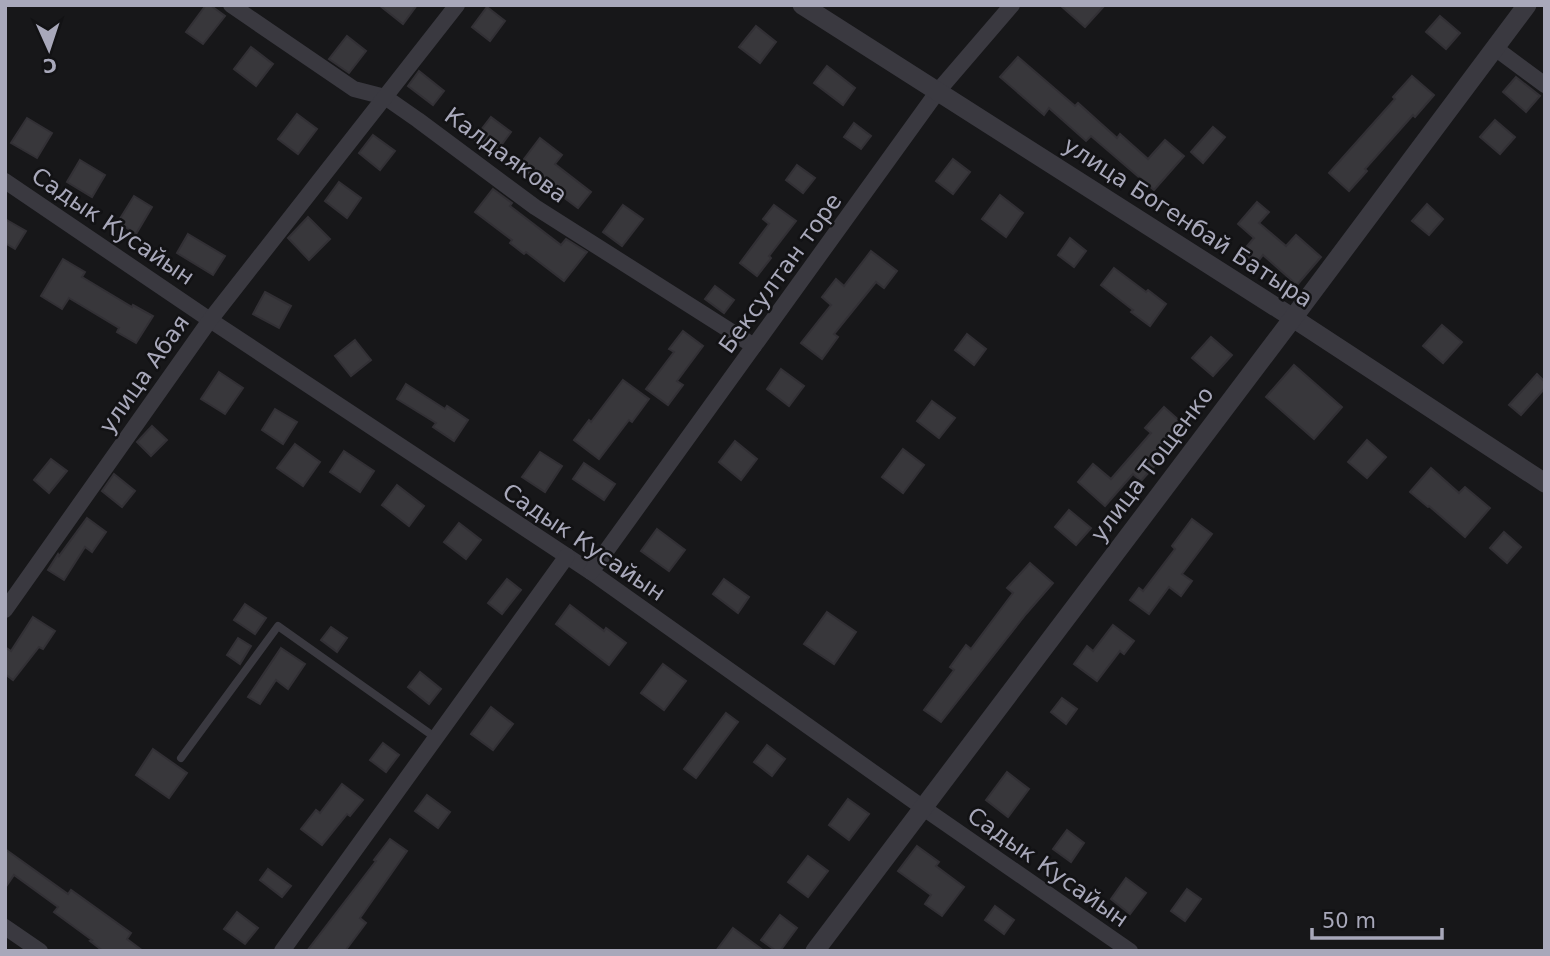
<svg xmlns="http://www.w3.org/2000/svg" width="1550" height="956" font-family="'DejaVu Sans',sans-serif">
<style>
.building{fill:#38373b;stroke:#323035;stroke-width:2}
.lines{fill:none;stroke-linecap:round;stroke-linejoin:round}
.service{stroke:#3a3940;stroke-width:8}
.minor{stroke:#3a3940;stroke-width:16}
.tertiary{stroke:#3a3940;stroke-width:19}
.labels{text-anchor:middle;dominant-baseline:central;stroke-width:5;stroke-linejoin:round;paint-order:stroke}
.street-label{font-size:23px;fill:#a8a8ba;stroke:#121214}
</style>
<rect width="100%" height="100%" fill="#171719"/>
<!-- building -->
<g class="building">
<path d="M206,5h4l15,11 -22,28 -17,-12z"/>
<path d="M379,5h38l-14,19z"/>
<path d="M1060,5h45l-20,22z"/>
<path d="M487,7l18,14 -15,20 -18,-14z"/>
<path d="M1440,16l20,17 -14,16 -20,-17z"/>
<path d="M756,26l20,16 -16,21 -21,-16z"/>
<path d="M347,36l19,15 -17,22 -20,-14z"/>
<path d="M251,47l22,17 -17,22 -22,-17z"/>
<path d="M1018,57l57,49 3,-3 39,35 3,-4 28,25 17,-19 19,16 -30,34 -63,-54 -5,5 -37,-33 -5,7 -44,-38z"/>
<path d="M827,66l28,22 -12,17 -29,-22z"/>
<path d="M419,71l25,20 -11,14 -25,-19z"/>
<path d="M1412,76l22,19 -19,22 -2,-2 -48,54 2,2 -18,20 -20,-18 66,-74 -2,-2z"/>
<path d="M1516,77l24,19 -14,16 -23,-20z"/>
<path d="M297,114l20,15 -19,25 -20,-15z"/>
<path d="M491,117l20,15 -17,23 -20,-16z"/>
<path d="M27,118l25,15 -15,25 -26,-15z"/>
<path d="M1495,120l20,17 -15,17 -20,-17z"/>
<path d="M854,123l17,13 -10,13 -17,-12z"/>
<path d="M1213,127l12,10 -22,26 -12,-11z"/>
<path d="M373,135l22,16 -15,19 -21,-17z"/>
<path d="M540,138l22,17 -7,9 36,28 -13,16 -36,-27 -2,3 -22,-17z"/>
<path d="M953,159l17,13 -17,22 -17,-13z"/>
<path d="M80,160l25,15 -13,22 -25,-15z"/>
<path d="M797,165l18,13 -12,15 -17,-13z"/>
<path d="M339,182l22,16 -14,20 -22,-17z"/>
<path d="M493,189l19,14 -2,3 51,39 5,-6 21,13 -23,29 -38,-29 -2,2 -14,-11 2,-3 -37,-28z"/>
<path d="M1000,195l23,18 -17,24 -24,-18z"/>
<path d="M134,196l18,11 -16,27 -18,-12z"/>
<path d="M1257,202l12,10 -10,11 27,23 10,-11 25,22 -24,28 -34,-30 -7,9 -14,-12 12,-14 -16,-14z"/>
<path d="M1427,204l16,15 -14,16 -17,-14z"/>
<path d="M623,205l20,14 -21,27 -19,-14z"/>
<path d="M774,205l22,16 -27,35 2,2 -14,18 -17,-13 29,-39 -6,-5z"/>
<path d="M308,217l22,22 -21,21 -21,-22z"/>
<path d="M5,219l21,12 -11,18 -10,-6z"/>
<path d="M188,234l37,22 -12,19 -36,-22z"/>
<path d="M1070,238l16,13 -12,16 -16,-12z"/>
<path d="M871,251l26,20 -13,17 -8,-6 -42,52 4,3 -16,22 -21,-16 30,-38 -9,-8 14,-18 8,7z"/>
<path d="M63,259l22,13 -3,5 50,30 1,-2 20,11 -17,27 -19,-11 2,-4 -50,-30 -7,11 -21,-13z"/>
<path d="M1114,268l32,24 2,-2 18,14 -16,22 -19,-14 2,-2 -32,-25z"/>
<path d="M715,286l19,14 -10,13 -19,-14z"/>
<path d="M265,292l26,14 -12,22 -26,-14z"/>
<path d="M1442,325l20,17 -19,21 -20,-17z"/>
<path d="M683,331l20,15 -26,35 6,4 -15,20 -22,-16 28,-37 -5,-3z"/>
<path d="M967,334l19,15 -12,16 -19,-15z"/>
<path d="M1211,337l21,18 -19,21 -21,-18z"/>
<path d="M355,340l16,20 -20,16 -16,-20z"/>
<path d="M1294,365l48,42 -28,32 -48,-42z"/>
<path d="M781,369l23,17 -15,20 -22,-17z"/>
<path d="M219,372l24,16 -18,26 -24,-15z"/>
<path d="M1537,374l8,8v6l-24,27 -12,-10z"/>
<path d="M623,380l26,19 -17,23 -3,-2 -30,39 -25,-19 15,-20 2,2z"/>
<path d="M406,384l39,25 2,-3 21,14 -14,21 -21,-14 3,-4 -39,-24z"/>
<path d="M932,401l23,17 -16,20 -22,-17z"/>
<path d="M1164,407l18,16 -30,34 6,5 -17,19 -8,-7 -28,32 -27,-24 15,-18 18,15 40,-46 -6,-5z"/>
<path d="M275,409l22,13 -14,22 -21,-14z"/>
<path d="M152,426l15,14 -16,16 -14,-14z"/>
<path d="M1367,440l19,17 -19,21 -19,-16z"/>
<path d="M735,441l22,18 -16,21 -22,-18z"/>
<path d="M295,444l25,18 -17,24 -26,-18z"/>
<path d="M903,449l21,16 -21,28 -21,-16z"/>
<path d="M344,451l30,20 -14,21 -30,-20z"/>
<path d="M540,452l22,14 -17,26 -23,-15z"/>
<path d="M51,459l16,12 -18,22 -15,-13z"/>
<path d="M584,463l31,21 -11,16 -31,-21z"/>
<path d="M1431,468l28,25 6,-6 25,21 -25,29 -36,-31 -1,1 -18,-15z"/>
<path d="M114,474l21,17 -13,16 -20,-16z"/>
<path d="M397,485l27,21 -15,20 -27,-21z"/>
<path d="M1069,510l22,18 -15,17 -21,-18z"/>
<path d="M87,518l19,14 -14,20 -7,-5 -21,33 -16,-10 10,-16 1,2z"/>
<path d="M1192,519l20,15 -30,40 10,7 -11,15 -12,-9 -20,27 -19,-14 9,-12 4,3 32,-42 -3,-3z"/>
<path d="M459,523l22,17 -15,19 -22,-17z"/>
<path d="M657,529l28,21 -16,21 -28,-20z"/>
<path d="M1504,532l17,15 -14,16 -17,-15z"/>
<path d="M1030,563l23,20 -27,31 -85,108 -17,-12 30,-40 -4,-3 16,-22 5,4 42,-56 -6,-5z"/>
<path d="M507,579l14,11 -19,24 -14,-11z"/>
<path d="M724,579l25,18 -11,16 -25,-19z"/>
<path d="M245,604l21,14 -11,16 -21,-14z"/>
<path d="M570,605l34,26 2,-3 20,15 -17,22 -53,-41z"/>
<path d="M827,612l29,20 -22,32 -30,-20z"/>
<path d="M33,617l22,14 -12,18 -4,-2 -26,33 -8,-6v-27l6,4z"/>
<path d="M1113,625l21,16 -10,13 -4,-3 -23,30 -23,-17 13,-18 6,5z"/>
<path d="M331,627l16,11 -10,14 -16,-12z"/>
<path d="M238,638l13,8 -11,18 -13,-9z"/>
<path d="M281,648l24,16 -17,25 -12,-9 -16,24 -12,-7z"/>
<path d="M663,664l23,17 -22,29 -23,-17z"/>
<path d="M420,672l21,17 -12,15 -21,-17z"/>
<path d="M1062,698l15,11 -11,15 -15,-12z"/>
<path d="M491,707l22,17 -20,26 -22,-16z"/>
<path d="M726,713l12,9 -42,56 -12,-9z"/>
<path d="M383,743l16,12 -13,17 -16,-12z"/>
<path d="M767,745l18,14 -13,17 -18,-14z"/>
<path d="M153,749l34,24 -18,25 -33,-23z"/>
<path d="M1007,772l22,17 -21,28 -22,-17z"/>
<path d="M342,784l21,16 -13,16 -3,-2 -25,31 -21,-16 15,-19 4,3z"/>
<path d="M427,795l23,17 -12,16 -23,-17z"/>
<path d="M848,799l21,15 -20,26 -20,-15z"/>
<path d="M1067,830l17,13 -13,19 -18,-13z"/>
<path d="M390,839l17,12 -47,67 6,5 -21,28h-38l69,-90 -2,-1z"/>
<path d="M917,846l22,16 -3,4 28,21 -22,29 -17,-12 6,-9 -33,-24z"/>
<path d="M5,849l63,45 3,-4 60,43 -4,6 16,12h-40l-13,-10 2,-1 -38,-28 4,-5 -44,-32 -9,13z"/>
<path d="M808,856l20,15 -20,26 -20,-15z"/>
<path d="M268,869l23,17 -9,11 -22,-17z"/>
<path d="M1126,878l20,15 -16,21 -19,-15z"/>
<path d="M1187,889l14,10 -16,22 -14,-10z"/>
<path d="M995,906l19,14 -10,14 -19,-14z"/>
<path d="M237,912l21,16 -13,16 -21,-15z"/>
<path d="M780,915l17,13 -17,23h-4l-15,-11z"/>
<path d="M733,928l31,23h-48z"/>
</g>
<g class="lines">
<!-- service -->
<path class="service" d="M181,758l97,-132 158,112"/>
<!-- minor -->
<g class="minor">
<path d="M231,5l123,84 31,8 33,23 117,87 219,139"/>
<path d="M1495,48l50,37"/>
<path d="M5,181l205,139 381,252 331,235 208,144"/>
<path d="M591,572l347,-481 74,-86"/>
<path d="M5,610l205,-290 247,-315"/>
<path d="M5,927l35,24"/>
<path d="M282,951l285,-395"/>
</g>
<!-- tertiary -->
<g class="tertiary">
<path d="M802,5l491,313 252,165"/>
<path d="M815,951l478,-633 234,-313"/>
</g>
</g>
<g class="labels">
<!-- street labels -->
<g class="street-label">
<text transform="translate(506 155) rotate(36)">Калдаякова</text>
<text transform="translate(1188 222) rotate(33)">улица Богенбай Батыра</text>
<text transform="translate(113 226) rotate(34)">Садык Кусайын</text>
<text transform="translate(780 273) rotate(-54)">Бексултан торе</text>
<text transform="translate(144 374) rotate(-55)">улица Абая</text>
<text transform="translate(1152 464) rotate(-53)">улица Тощенко</text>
<text transform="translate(584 542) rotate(34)">Садык Кусайын</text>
<text transform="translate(1048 867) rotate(35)">Садык Кусайын</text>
</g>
</g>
<!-- border -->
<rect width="1550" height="956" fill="none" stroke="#a8a8ba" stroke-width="14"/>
<!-- north arrow -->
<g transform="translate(49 49) rotate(177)" stroke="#121214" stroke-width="5" paint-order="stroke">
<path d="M0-5L12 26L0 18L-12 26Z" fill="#a8a8ba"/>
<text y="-10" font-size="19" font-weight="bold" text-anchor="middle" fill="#a8a8ba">С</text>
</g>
<!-- scale -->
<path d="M1312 928v10h130v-10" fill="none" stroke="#a8a8ba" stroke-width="3.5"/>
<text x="1322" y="928" font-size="21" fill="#a8a8ba" stroke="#121214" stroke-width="5" paint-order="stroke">50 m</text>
</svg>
